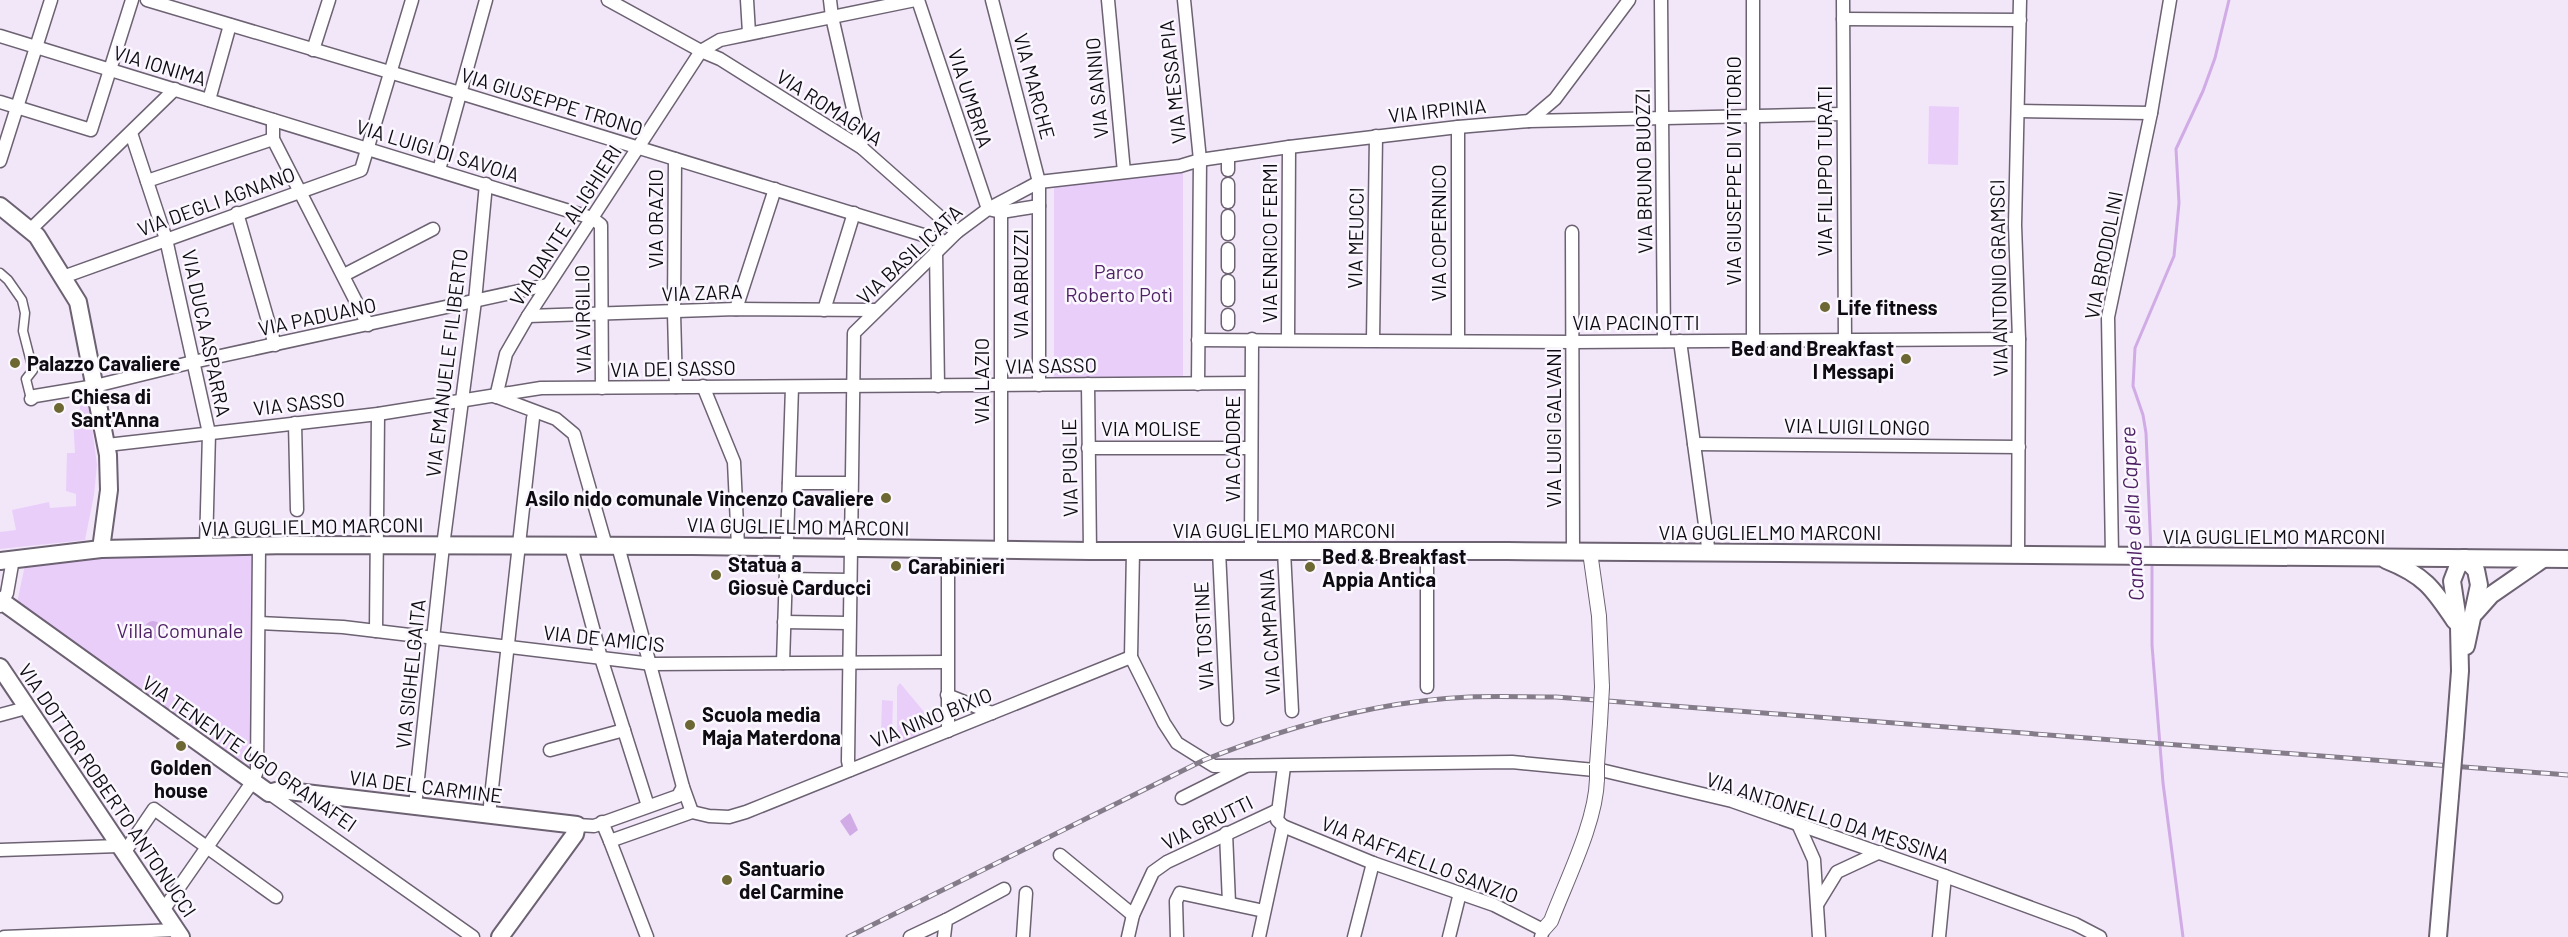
<svg xmlns="http://www.w3.org/2000/svg" width="2568" height="937" font-family="Barlow,sans-serif">
<style>
.green{fill:#eacefa}
.water{fill:#d0abe5}
.lines{fill:none;stroke-linecap:round;stroke-linejoin:round}
.stream{stroke:#d0abe5;stroke-width:3}
.pedestrian-casing{stroke:#6c6272;stroke-width:11}
.minor-casing{stroke:#6c6272;stroke-width:15}
.tertiary-casing{stroke:#6c6272;stroke-width:16}
.secondary-casing{stroke:#6c6272;stroke-width:20}
.pedestrian{stroke:#fff;stroke-width:8}
.minor{stroke:#fff;stroke-width:12}
.tertiary{stroke:#fff;stroke-width:14}
.secondary{stroke:#fff;stroke-width:16}
.rail-casing{stroke:#847c89;stroke-width:5}
.rail{stroke:#fbf7fe;stroke-width:3;stroke-dasharray:9;stroke-linecap:butt}
.tertiary-bridge-casing{stroke:#6c6272;stroke-width:16;stroke-linecap:butt}
.secondary-bridge-casing{stroke:#6c6272;stroke-width:20;stroke-linecap:butt}
.tertiary-bridge{stroke:#fff;stroke-width:14}
.secondary-bridge{stroke:#fff;stroke-width:16}
.poi-dot{fill:#6d6733;stroke:#fbf7fe;stroke-width:2}
.labels{text-anchor:middle;dominant-baseline:central;stroke-width:5;stroke-linejoin:round;paint-order:stroke}
.street-label{font-size:20px;fill:#0f0b12;stroke:#fbf7fe}
.park-label{font-size:20px;fill:#4e2064;stroke:#fbf7fe}
.poi-label{font-size:20px;font-weight:bold;fill:#0f0b12;stroke:#fbf7fe;text-anchor:start}
.water-label{font-size:21px;font-style:italic;fill:#4b1d61;stroke:#fbf7fe}
</style>
<rect width="100%" height="100%" fill="#f2e6f9"/>
<!-- green -->
<g class="green">
<path d="M1929,106l30,1 -1,58 -30,-1z"/>
<path d="M1183,173v204l-129,1v-191z"/>
<path d="M87,390l10,75 -3,30 -9,45 -85,9v-17l16,-2 -4,-20 37,-8 1,6 26,-2v-12l-10,-3 1,-38h8l-2,-35 8,-1 -3,-26z"/>
<path d="M251,554l4,4 -4,212 -4,1 -230,-168 8,-38 74,-8z"/>
<path d="M900,683l30,36 1,4 -5,7 -26,14 -3,-2v-55z"/>
<path d="M882,700l11,1 -1,31h-11z"/>
</g>
<!-- water -->
<g class="water">
<circle cx="153" cy="630" r="9"/>
<path d="M850,813l8,17 -8,6 -10,-15z"/>
</g>
<g class="lines">
<!-- stream -->
<g class="stream">
<path d="M2151,551l-5,-118 -3,-18 -10,-29 2,-38 39,-92 5,-53 -3,-54 27,-58 12,-33 14,-58"/>
<path d="M2152,560v85l11,138 20,154"/>
</g>
<defs>
<path id="pedestrian" d="M0,273l8,7 14,20 3,13 -2,18 10,39 -7,9 5,20"/>
<g id="minor">
<path d="M147,0l313,93 486,149"/>
<path d="M608,0l93,51 19,8 142,89 95,84"/>
<path d="M747,0l2,33"/>
<path d="M830,0l2,17 30,131"/>
<path d="M918,0l70,209 13,3 38,-6"/>
<path d="M992,0l47,182v203"/>
<path d="M1108,0l16,172"/>
<path d="M1184,0l16,160 -2,224"/>
<path d="M1661,0l3,341"/>
<path d="M1753,0v341"/>
<path d="M1843,0l2,341"/>
<path d="M1843,19l177,1"/>
<path d="M0,36l592,182 9,7 1,163"/>
<path d="M313,50l16,-50"/>
<path d="M209,100l21,-75"/>
<path d="M0,102l91,28 41,-130"/>
<path d="M2018,111l133,2"/>
<path d="M273,120v19l95,186"/>
<path d="M1529,121l26,-22 74,-99"/>
<path d="M131,133l35,106 43,194 -3,115"/>
<path d="M675,159l-1,154 2,74"/>
<path d="M0,161l51,-161"/>
<path d="M439,170l47,-170"/>
<path d="M1228,170v-14"/>
<path d="M147,181l126,-42"/>
<path d="M1228,202v-18"/>
<path d="M1001,212v338"/>
<path d="M237,213l38,132"/>
<path d="M1228,216v18"/>
<path d="M30,230l145,-141"/>
<path d="M1572,232l1,319"/>
<path d="M936,251l2,135"/>
<path d="M1228,267v-18"/>
<path d="M344,275l89,-46"/>
<path d="M63,277l298,-107 51,-170"/>
<path d="M1228,300v-19"/>
<path d="M736,309l39,-120"/>
<path d="M824,310l30,-97"/>
<path d="M528,316l208,-7 141,1"/>
<path d="M1228,324v-9"/>
<path d="M1198,340l375,2 446,-3"/>
<path d="M1288,340l1,-193"/>
<path d="M1373,340l3,-204"/>
<path d="M1458,340v-213"/>
<path d="M1680,341l29,213"/>
<path d="M1088,384l2,167"/>
<path d="M703,386l31,76 4,84"/>
<path d="M496,397l10,-43 22,-38 173,-265 19,-11 195,-40"/>
<path d="M497,397l59,22 18,15 32,112"/>
<path d="M31,399l4,-3 60,-10 98,-24 354,-77"/>
<path d="M295,423l2,87"/>
<path d="M1694,444l325,3"/>
<path d="M107,445l271,-31 163,-26 710,-5"/>
<path d="M1088,448h163"/>
<path d="M789,483h61"/>
<path d="M571,546l30,112 47,148"/>
<path d="M618,546l65,241 9,25"/>
<path d="M1133,551l-2,106 33,66 13,20 37,23 298,-4 93,9 127,30 213,75 130,48 25,13"/>
<path d="M1219,551l8,168"/>
<path d="M1251,551l1,-212"/>
<path d="M1284,551l8,160"/>
<path d="M1427,551v136"/>
<path d="M2018,555l1,-216 -4,-114 5,-225"/>
<path d="M2112,555l-4,-238 43,-204 19,-113"/>
<path d="M786,579l63,1"/>
<path d="M0,606l7,-13 6,-34"/>
<path d="M784,622l64,1"/>
<path d="M259,623l84,4 309,37 295,-2"/>
<path d="M376,631l2,-217"/>
<path d="M783,663l9,-276"/>
<path d="M947,695l45,18"/>
<path d="M0,715l26,-7"/>
<path d="M948,731v-182"/>
<path d="M550,750l74,-20"/>
<path d="M850,770l-2,-9 6,-428 103,-101 31,-23 51,-27 141,-16 20,-6 89,-13 169,-20 71,-6 313,-7"/>
<path d="M269,793l204,144"/>
<path d="M1182,798l64,-32"/>
<path d="M415,806l28,-260 32,-245 11,-117"/>
<path d="M489,815l44,-397"/>
<path d="M602,822l8,19 82,-29 17,4 20,1 17,-5 385,-155"/>
<path d="M1798,824l16,36 5,77"/>
<path d="M577,825l17,1 84,-30 5,-9"/>
<path d="M1283,826l90,37 121,42 49,25 -2,7"/>
<path d="M1226,833l3,70"/>
<path d="M610,841l37,96"/>
<path d="M0,850l119,-4"/>
<path d="M124,853l30,-44 122,88"/>
<path d="M1060,855l73,60"/>
<path d="M1818,903l19,-31 43,-20"/>
<path d="M164,909l89,-128 4,-10 2,-224"/>
<path d="M4,937l172,-7"/>
<path d="M910,937l36,-17"/>
<path d="M944,937l2,-17 58,-31"/>
<path d="M1023,937l3,-44"/>
<path d="M1128,937l5,-22 20,-43 14,-10 111,-52"/>
<path d="M1177,937l-1,-36 4,-8 84,18"/>
<path d="M1259,937l24,-111 -6,-6 7,-53"/>
<path d="M1354,937l19,-74"/>
<path d="M1449,937l11,-44"/>
<path d="M1939,937l6,-61"/>
</g>
<g id="tertiary">
<path d="M1590,552l9,64 3,71"/>
<path d="M1597,765l3,-42"/>
<path d="M1543,930l8,-9c16,-42 45,-99 46,-142"/>
</g>
<g id="secondary">
<path d="M0,206l37,30 41,66 30,153 1,35 -8,59"/>
<path d="M2464,558l12,12 3,15 -13,61"/>
<path d="M2386,560c38,15 47,28 69,61"/>
<path d="M0,561l101,-12 186,-4 406,1 397,5h417l1061,8"/>
<path d="M0,600l269,193 11,-3 297,35 -2,9 -75,103"/>
<path d="M2475,613l16,-18 52,-36"/>
<path d="M0,667l181,270"/>
<path d="M2455,736l5,-65 -1,-44 -7,-46 5,-13 7,-10"/>
<path d="M2438,937l12,-141"/>
</g>
</defs>
<!-- pedestrian casing -->
<use href="#pedestrian" class="pedestrian-casing"/>
<!-- minor casing -->
<use href="#minor" class="minor-casing"/>
<!-- tertiary casing -->
<use href="#tertiary" class="tertiary-casing"/>
<!-- secondary casing -->
<use href="#secondary" class="secondary-casing"/>
<!-- pedestrian -->
<use href="#pedestrian" class="pedestrian"/>
<!-- minor -->
<use href="#minor" class="minor"/>
<!-- tertiary -->
<use href="#tertiary" class="tertiary"/>
<!-- secondary -->
<use href="#secondary" class="secondary"/>
<defs>
<path id="rail" d="M848,937l356,-177c85,-34 173,-59 265,-63 29,-1 58,0 87,0l1012,78"/>
</defs>
<!-- rail casing -->
<use href="#rail" class="rail-casing"/>
<!-- rail -->
<use href="#rail" class="rail"/>
<defs>
<g id="tertiary-bridge">
<path d="M1600,723l2,-36"/>
<path d="M1597,779v-14"/>
</g>
<path id="secondary-bridge" d="M2450,796l5,-60"/>
</defs>
<!-- tertiary-bridge casing -->
<use href="#tertiary-bridge" class="tertiary-bridge-casing"/>
<!-- secondary-bridge casing -->
<use href="#secondary-bridge" class="secondary-bridge-casing"/>
<!-- tertiary-bridge -->
<use href="#tertiary-bridge" class="tertiary-bridge"/>
<!-- secondary-bridge -->
<use href="#secondary-bridge" class="secondary-bridge"/>
</g>
<!-- markers -->
<g class="poi-dot">
<circle cx="1825" cy="307" r="6"/>
<circle cx="1906" cy="359" r="6"/>
<circle cx="15" cy="363" r="6"/>
<circle cx="59" cy="408" r="6"/>
<circle cx="886" cy="498" r="6"/>
<circle cx="896" cy="566" r="6"/>
<circle cx="1310" cy="567" r="6"/>
<circle cx="716" cy="575" r="6"/>
<circle cx="690" cy="725" r="6"/>
<circle cx="181" cy="746" r="6"/>
<circle cx="727" cy="880" r="6"/>
</g>
<g class="labels">
<!-- street labels -->
<g class="street-label">
<text transform="translate(160 65) rotate(17)">VIA IONIMA</text>
<text transform="translate(1172 82) rotate(-96)">VIA MESSAPIA</text>
<text transform="translate(1035 86) rotate(75)">VIA MARCHE</text>
<text transform="translate(1096 88) rotate(-95)">VIA SANNIO</text>
<text transform="translate(971 98) rotate(72)">VIA UMBRIA</text>
<text transform="translate(552 101) rotate(17)">VIA GIUSEPPE TRONO</text>
<text transform="translate(830 107) rotate(33)">VIA ROMAGNA</text>
<text transform="translate(1437 110) rotate(-6)">VIA IRPINIA</text>
<text transform="translate(438 150) rotate(17)">VIA LUIGI DI SAVOIA</text>
<text transform="translate(1643 171) rotate(-91)">VIA BRUNO BUOZZI</text>
<text transform="translate(1733 171) rotate(-90)">VIA GIUSEPPE DI VITTORIO</text>
<text transform="translate(1824 171) rotate(-90)">VIA FILIPPO TURATI</text>
<text transform="translate(216 201) rotate(-20)">VIA DEGLI AGNANO</text>
<text transform="translate(655 219) rotate(-90)">VIA ORAZIO</text>
<text transform="translate(565 225) rotate(-57)">VIA DANTE ALIGHIERI</text>
<text transform="translate(1438 233) rotate(-90)">VIA COPERNICO</text>
<text transform="translate(1355 238) rotate(-89)">VIA MEUCCI</text>
<text transform="translate(1269 243) rotate(-90)">VIA ENRICO FERMI</text>
<text transform="translate(909 254) rotate(-43)">VIA BASILICATA</text>
<text transform="translate(2103 255) rotate(-79)">VIA BRODOLINI</text>
<text transform="translate(1998 278) rotate(-91)">VIA ANTONIO GRAMSCI</text>
<text transform="translate(1020 284) rotate(-90)">VIA ABRUZZI</text>
<text transform="translate(702 292) rotate(-2)">VIA ZARA</text>
<text transform="translate(317 316) rotate(-12)">VIA PADUANO</text>
<text transform="translate(582 319) rotate(-91)">VIA VIRGILIO</text>
<text x="1636" y="322">VIA PACINOTTI</text>
<text transform="translate(207 333) rotate(78)">VIA DUCA ASPARRA</text>
<text transform="translate(446 363) rotate(-83)">VIA EMANUELE FILIBERTO</text>
<text transform="translate(1051 365) rotate(-1)">VIA SASSO</text>
<text transform="translate(673 368) rotate(-1)">VIA DEI SASSO</text>
<text transform="translate(981 381) rotate(-90)">VIA LAZIO</text>
<text transform="translate(299 403) rotate(-6)">VIA SASSO</text>
<text transform="translate(1857 426) rotate(1)">VIA LUIGI LONGO</text>
<text x="1151" y="428">VIA MOLISE</text>
<text transform="translate(1553 428) rotate(-90)">VIA LUIGI GALVANI</text>
<text transform="translate(1232 449) rotate(-90)">VIA CADORE</text>
<text transform="translate(1069 468) rotate(-91)">VIA PUGLIE</text>
<text transform="translate(312 526) rotate(-1)">VIA GUGLIELMO MARCONI</text>
<text transform="translate(798 526) rotate(1)">VIA GUGLIELMO MARCONI</text>
<text x="1284" y="530">VIA GUGLIELMO MARCONI</text>
<text x="1770" y="532">VIA GUGLIELMO MARCONI</text>
<text x="2274" y="536">VIA GUGLIELMO MARCONI</text>
<text transform="translate(1269 632) rotate(-93)">VIA CAMPANIA</text>
<text transform="translate(1203 636) rotate(-93)">VIA TOSTINE</text>
<text transform="translate(604 638) rotate(6)">VIA DE AMICIS</text>
<text transform="translate(410 674) rotate(-84)">VIA SIGHELGAITA</text>
<text transform="translate(931 717) rotate(-22)">VIA NINO BIXIO</text>
<text transform="translate(250 753) rotate(35)">VIA TENENTE UGO GRANAFEI</text>
<text transform="translate(426 786) rotate(7)">VIA DEL CARMINE</text>
<text transform="translate(108 790) rotate(56)">VIA DOTTOR ROBERTO ANTONUCCI</text>
<text transform="translate(1828 817) rotate(18)">VIA ANTONELLO DA MESSINA</text>
<text transform="translate(1207 822) rotate(-26)">VIA GRUTTI</text>
<text transform="translate(1420 859) rotate(21)">VIA RAFFAELLO SANZIO</text>
</g>
<!-- park labels -->
<g class="park-label">
<text x="1119" y="271">Parco<tspan x="1119" dy="23">Roberto Potì</tspan></text>
<text x="180" y="630">Villa Comunale</text>
</g>
<!-- poi labels -->
<g class="poi-label">
<text x="1837" y="307">Life fitness</text>
<text x="1894" y="348" text-anchor="end">Bed and Breakfast<tspan x="1894" dy="23">I Messapi</tspan></text>
<text x="27" y="363">Palazzo Cavaliere</text>
<text x="71" y="396">Chiesa di<tspan x="71" dy="23">Sant'Anna</tspan></text>
<text x="874" y="498" text-anchor="end">Asilo nido comunale Vincenzo Cavaliere</text>
<text x="1322" y="556">Bed &amp; Breakfast<tspan x="1322" dy="23">Appia Antica</tspan></text>
<text x="728" y="564">Statua a<tspan x="728" dy="23">Giosuè Carducci</tspan></text>
<text x="908" y="566">Carabinieri</text>
<text x="702" y="714">Scuola media<tspan x="702" dy="23">Maja Materdona</tspan></text>
<text x="181" y="767" text-anchor="middle">Golden<tspan x="181" dy="23">house</tspan></text>
<text x="739" y="868">Santuario<tspan x="739" dy="23">del Carmine</tspan></text>
</g>
<!-- water labels -->
<g class="water-label">
<text transform="translate(2131 514) rotate(-93)">Canale della Capere</text>
</g>
</g>
</svg>
